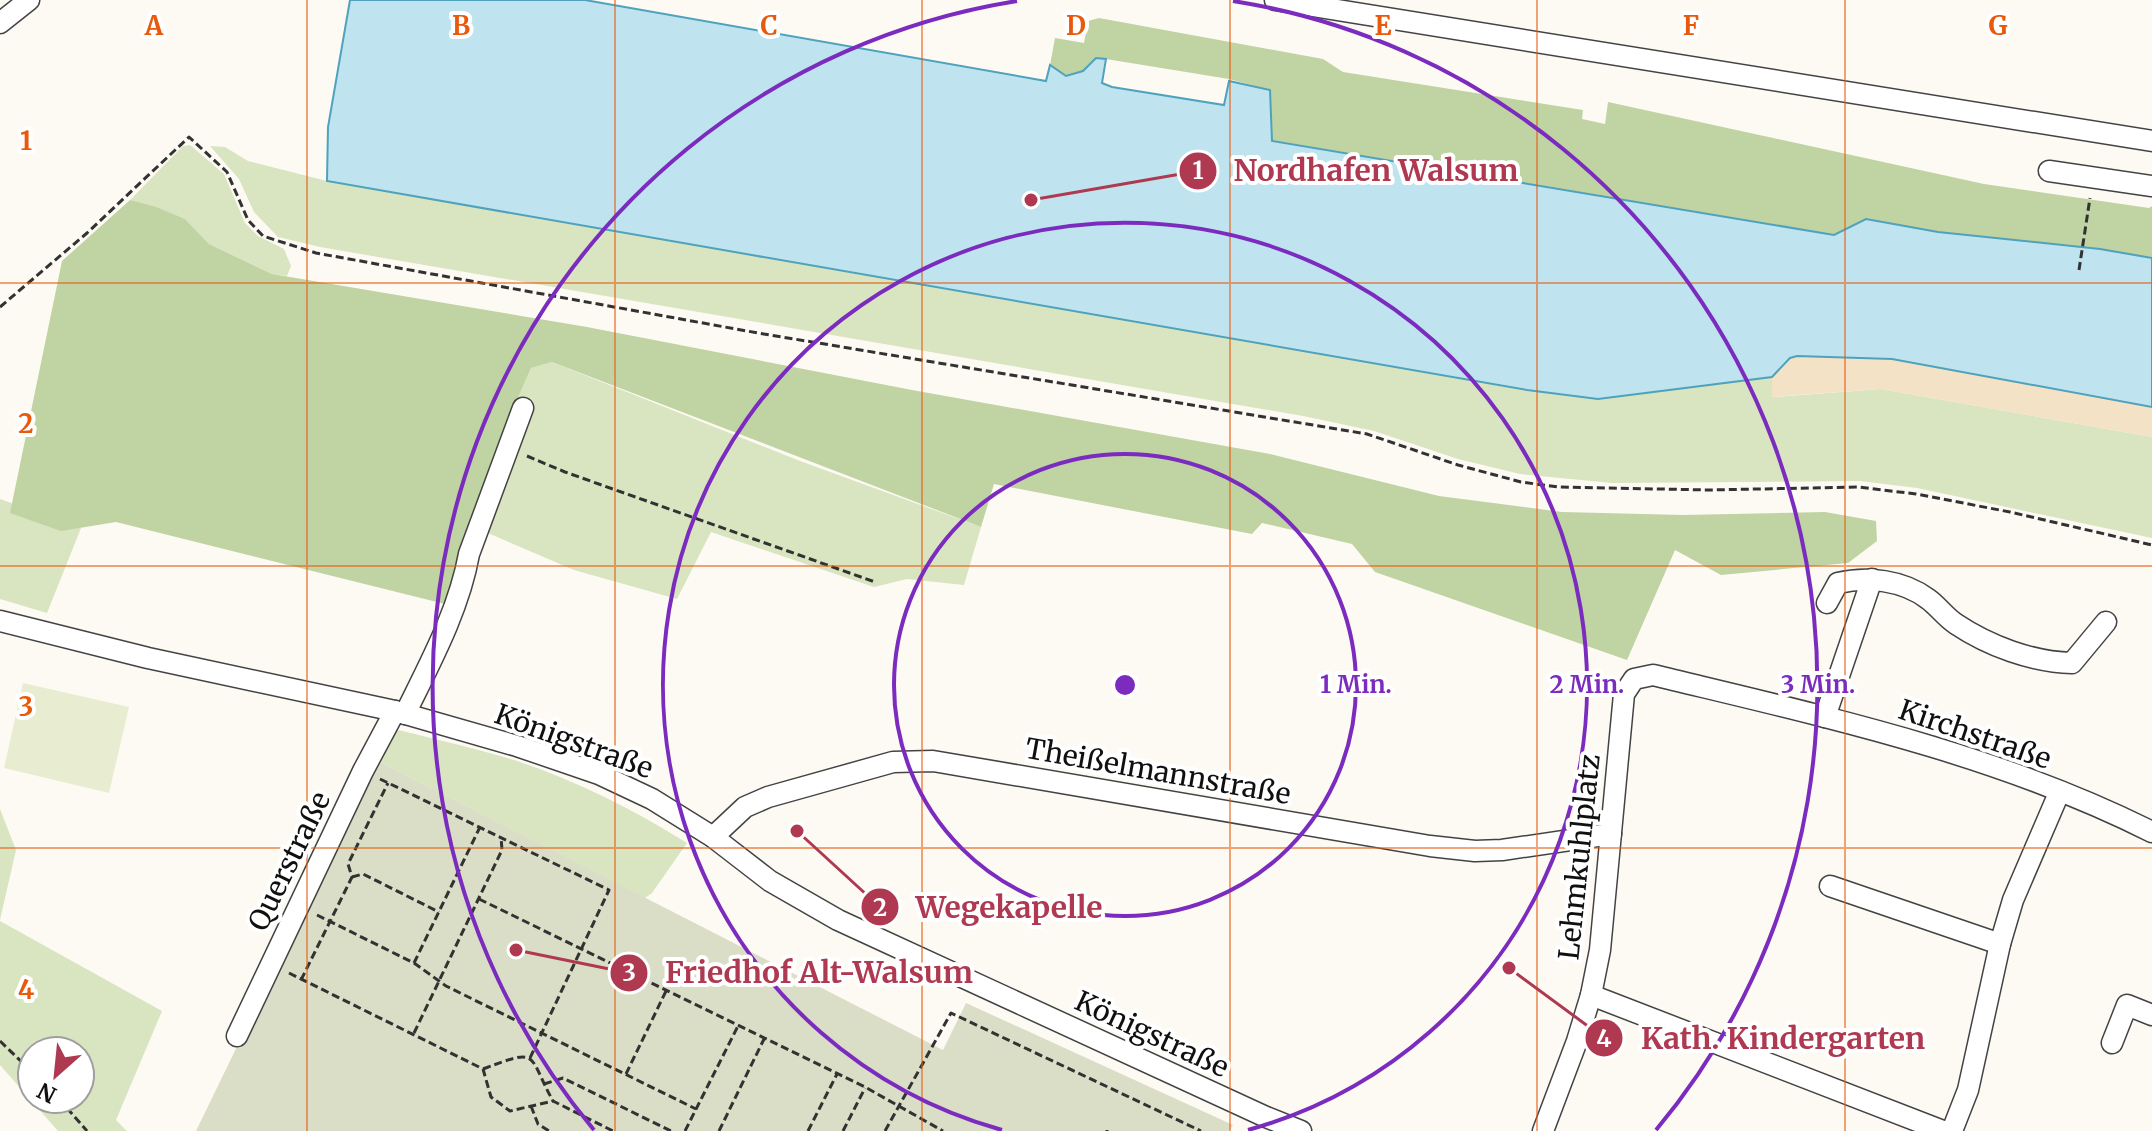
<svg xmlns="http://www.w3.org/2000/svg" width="2152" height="1131" font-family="Merriweather,serif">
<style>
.green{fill:#d9e4c1;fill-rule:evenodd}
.forest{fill:#c0d3a2}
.sand{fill:#f3e2c6}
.cemetery{fill:#dadec6}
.pitch{fill:#e8edd1}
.water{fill:#bfe4ef;stroke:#4fa2bc;stroke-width:2}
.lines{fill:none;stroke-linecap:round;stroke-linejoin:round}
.minor-casing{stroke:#434343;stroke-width:23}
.path{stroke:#323232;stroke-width:3;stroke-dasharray:8 4;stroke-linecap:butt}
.minor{stroke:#fff;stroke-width:20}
.grid{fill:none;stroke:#e8590c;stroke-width:2;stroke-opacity:0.55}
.ring{fill:none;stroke:#7b2cbf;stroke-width:4}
.labels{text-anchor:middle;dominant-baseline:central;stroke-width:8;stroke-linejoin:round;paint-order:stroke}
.street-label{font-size:28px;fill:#101010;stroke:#fff}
.grid-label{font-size:26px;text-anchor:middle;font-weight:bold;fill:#e8590c;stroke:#fff;stroke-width:8;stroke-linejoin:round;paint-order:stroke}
.centre{fill:#7b2cbf;stroke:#fff;stroke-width:4}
.ring-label{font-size:24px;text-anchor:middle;font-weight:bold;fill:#7b2cbf;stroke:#fff;stroke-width:8;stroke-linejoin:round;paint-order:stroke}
.leader{fill:none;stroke:#ae3951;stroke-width:3}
.callout-dot{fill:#ae3951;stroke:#fff;stroke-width:3}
.mark-label{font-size:24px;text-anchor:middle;font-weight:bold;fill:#fff}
.callout-label{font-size:30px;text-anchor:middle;font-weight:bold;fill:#ae3951;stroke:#fff;stroke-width:8;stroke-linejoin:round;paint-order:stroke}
</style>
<rect width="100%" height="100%" fill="#fdfaf4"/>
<!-- green -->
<g class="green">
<path d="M190,145l34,29 21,49 13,13 26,13 7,17 -4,10 -15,-2 -63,-30 -24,-25 -55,-19 53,-54z"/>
<path d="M210,146l15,1 23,14 79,20 1271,218 174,-22 1,20 108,-8 271,48v101l-235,-50 -57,-7 -248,2 -92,-9 -62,-15 -84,-28 -71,-15 -983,-169 -42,-10 -24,-25 -15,-33z"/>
<path d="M552,362l248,99 181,66 -17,58 -57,-6 -33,8 -163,-55 -34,67 -103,-29 -105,-45 37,-102 25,-55z"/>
<path d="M0,499l81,29 -34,85 -47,-14z"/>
<path d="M394,729c40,10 81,19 120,31 61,20 119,49 173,83l-35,50 -7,5 -269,-138z"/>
<path d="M0,809l16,41 -16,70z"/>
<path d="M0,921l162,90 -46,109 11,11h-69l-58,-66zM80,1051v48h-48v-48z"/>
</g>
<!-- forest -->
<g class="forest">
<path d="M1099,18l224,41 20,13 240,38 -1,9 23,5 3,-22 376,82 165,24 3,-2v52l-52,-9 -162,-17 -72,-13 -32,16 -563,-94 -1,-51 -41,-11 -123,-20 -10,-1 -13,13 -17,5 -16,-11 5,-27 29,5 4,-22z"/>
<path d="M130,200l26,7 29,12 24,25 63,30 315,53 325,63 358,64 169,42 123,16 121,3 142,-3 51,9 1,20 -29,22 -127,12 -46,-25 -48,110 -252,-88 -23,-28 -90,-21 -10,11 -258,-50 -13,43 -429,-165 -21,6c-35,77 -62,156 -86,236l-329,-82 -55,9 -51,-18 52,-252z"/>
</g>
<!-- sand -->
<path class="sand" d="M1797,356l95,3 260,48v30l-271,-48 -109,8v-20l18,-20z"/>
<!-- cemetery -->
<path class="cemetery" d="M376,760l567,290 23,-47 267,122 -4,6h-1033z"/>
<!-- pitch -->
<path class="pitch" d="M23,683l106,24 -20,86 -105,-25z"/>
<!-- water -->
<path class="water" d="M350,0h235l461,81 4,-16 16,11 17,-5 13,-13 10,1 -4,24 10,4 112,18 5,-24 41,9 2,51 562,94 32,-16 72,13 162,17 52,9v149l-260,-48 -95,-3 -7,2 -18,19 -174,22 -71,-9 -1200,-209 1,-54z"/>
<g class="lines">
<defs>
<g id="minor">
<path d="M1275,0l877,141"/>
<path d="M0,23l29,-23"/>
<path d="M2049,171l103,15"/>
<path d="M1827,603l11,-20c29,-7 65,-3 90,16 10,7 17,18 28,25 33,22 76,38 116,39l34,-41"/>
<path d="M0,621l148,37 247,53 122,35 82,28 53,25 61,38 57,44 68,39 428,197 35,14"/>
<path d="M405,714c25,-51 54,-104 64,-160l54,-146"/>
<path d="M1825,717l47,-138"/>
<path d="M713,837l32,-30 23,-10 125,-35 40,-1 497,85 45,5 27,-1 109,-16"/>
<path d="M1830,886l170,58"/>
<path d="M1591,995l352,136"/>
<path d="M237,1036l126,-265 32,-60"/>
<path d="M2112,1043l15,-38 25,10"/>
<path d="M1543,1131l34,-90 14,-46 9,-45 24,-256 10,-15 19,-4c169,41 342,78 499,157"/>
<path d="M1952,1131l16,-41 32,-146 13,-44 46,-107"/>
</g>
</defs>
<!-- minor casing -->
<use href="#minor" class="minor-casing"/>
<!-- path -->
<g class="path">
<path d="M2079,270l11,-72"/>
<path d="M0,307l87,-74 102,-96 38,35 21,48 15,16 53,17 442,80 609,101 91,31 63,17 37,5 151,3 149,-3 58,7 94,18 142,33"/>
<path d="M527,456l38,16 310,110"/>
<path d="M380,779l229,111 -79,168"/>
<path d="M352,877l11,-3 76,38"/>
<path d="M479,899l386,188 78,44"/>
<path d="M317,915l97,48 32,23 250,123"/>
<path d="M414,963l66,-136"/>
<path d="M289,973l194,96 8,28 19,14 43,-10 60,30"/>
<path d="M301,980l51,-103 -4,-13 40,-81"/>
<path d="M414,1033l88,-183 -1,-13"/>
<path d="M0,1041l32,31"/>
<path d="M483,1069c58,-22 44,-15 70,32"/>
<path d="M626,1074l40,-83"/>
<path d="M544,1084l19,-6 108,53"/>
<path d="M59,1099l28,32"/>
<path d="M531,1106l7,18 11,7"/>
<path d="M685,1131l53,-105"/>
<path d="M719,1131l46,-94"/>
<path d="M808,1131l29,-57"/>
<path d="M843,1131l22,-43"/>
<path d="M885,1131l66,-118 250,118"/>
<path d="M1107,1131v-1"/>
</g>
<!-- minor -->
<use href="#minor" class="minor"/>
</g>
<!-- grid -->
<path class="grid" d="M307,0v1131M615,0v1131M922,0v1131M1230,0v1131M1537,0v1131M1845,0v1131M0,283h2152M0,566h2152M0,848h2152"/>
<!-- distance rings -->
<g class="ring">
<circle cx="1125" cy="685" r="231"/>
<path d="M1002 1130A462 462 0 1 1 1248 1130"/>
<path d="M594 1130A693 693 0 0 1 1017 1M1233 1A693 693 0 0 1 1656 1130"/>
</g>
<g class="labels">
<!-- street labels -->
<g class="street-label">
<text transform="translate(1975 734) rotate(19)">Kirchstraße</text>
<text transform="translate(574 741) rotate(20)">Königstraße</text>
<text transform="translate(1158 771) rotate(10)">Theißelmannstraße</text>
<text transform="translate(1579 857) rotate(-84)">Lehmkuhlplatz</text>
<text transform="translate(289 861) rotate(-64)">Querstraße</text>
<text transform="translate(1152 1034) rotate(25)">Königstraße</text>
</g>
</g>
<g class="grid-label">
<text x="154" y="35">A</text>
<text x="461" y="35">B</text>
<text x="769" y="35">C</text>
<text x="1076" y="35">D</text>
<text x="1383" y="35">E</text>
<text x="1691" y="35">F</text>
<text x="1998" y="35">G</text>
<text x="26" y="150">1</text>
<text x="26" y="433">2</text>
<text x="26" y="716">3</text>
<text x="26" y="999">4</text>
</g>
<circle cx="1125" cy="685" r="12" class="centre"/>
<g class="ring-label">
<text x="1356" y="693">1 Min.</text>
<text x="1587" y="693">2 Min.</text>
<text x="1818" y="693">3 Min.</text>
</g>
<!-- callouts -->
<path class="leader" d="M1031 200L1198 171M797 831L880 907M516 950L629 973M1509 968L1604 1038"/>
<g class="callout-dot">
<circle cx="1031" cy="200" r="8"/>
<circle cx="797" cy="831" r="8"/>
<circle cx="516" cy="950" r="8"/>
<circle cx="1509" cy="968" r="8"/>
<circle cx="1198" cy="171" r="20"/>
<circle cx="880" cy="907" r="20"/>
<circle cx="629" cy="973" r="20"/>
<circle cx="1604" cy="1038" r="20"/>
</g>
<g class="mark-label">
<text x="1198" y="179">1</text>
<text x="880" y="916">2</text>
<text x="629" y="981">3</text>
<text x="1604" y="1047">4</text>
</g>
<g class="callout-label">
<text x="1376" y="181">Nordhafen Walsum</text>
<text x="1009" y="918">Wegekapelle</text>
<text x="819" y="983">Friedhof Alt-Walsum</text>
<text x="1783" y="1049">Kath. Kindergarten</text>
</g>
<!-- north arrow -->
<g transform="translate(56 1075) rotate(207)"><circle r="38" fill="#ffffff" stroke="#9f9f9f" stroke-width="2"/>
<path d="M0-6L14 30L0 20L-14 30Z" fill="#ae3951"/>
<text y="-12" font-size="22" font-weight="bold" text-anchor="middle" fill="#101010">N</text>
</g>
</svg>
